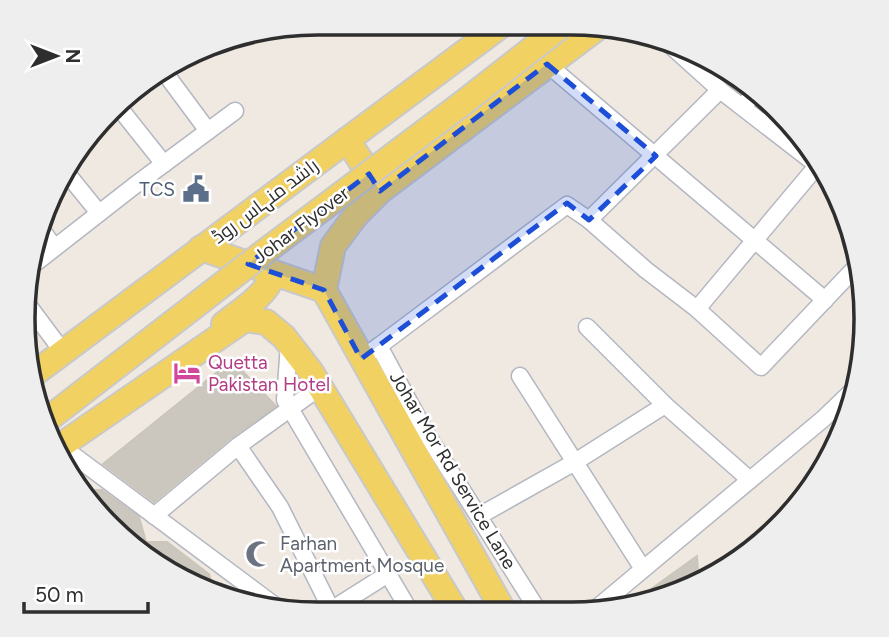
<svg xmlns="http://www.w3.org/2000/svg" width="889" height="637" font-family="Figtree,Cairo,sans-serif">
<style>
.building{fill:#cbc7bf;stroke:#cbc5ba;stroke-width:2}
.lines{fill:none;stroke-linecap:round;stroke-linejoin:round}
.street-casing{stroke:#b4b7c1;stroke-width:19}
.primary-casing{stroke:#c9c9c9;stroke-width:28}
.street{stroke:#fff;stroke-width:16}
.primary{stroke:#f2d163;stroke-width:24}
.primary-bridge-casing{stroke:#c9c9c9;stroke-width:28;stroke-linecap:butt}
.primary-bridge{stroke:#f2d163;stroke-width:24}
.marked{fill:#1d4ed8;fill-opacity:0.2;stroke:#1d4ed8;stroke-width:5;stroke-dasharray:14 9;stroke-linejoin:round}
.labels{text-anchor:middle;dominant-baseline:central;stroke-width:5;stroke-linejoin:round;paint-order:stroke}
.service-label{font-size:19px;fill:#4e5e75;stroke:#fff;text-anchor:end}
.street-label{font-size:19px;fill:#2e2e2e;stroke:#fff}
.hotel-label{font-size:19px;fill:#b23c85;stroke:#fff;text-anchor:start}
.worship-label{font-size:19px;fill:#5b616d;stroke:#fff;text-anchor:start}
.rim{fill:none;stroke:#2e2e2e;stroke-width:3.5}
</style>
<rect width="100%" height="100%" fill="#efe9e1"/>
<!-- building -->
<g class="building">
<path d="M232,360l44,46 -45,32 -77,64 -51,-38z"/>
<path d="M81,490h21l37,27 7,25h21l42,32 5,17 -26,-7 -92,-71z"/>
<path d="M697,556l2,29 -65,19 -1,-2z"/>
</g>
<g class="lines">
<defs>
<g id="street">
<path d="M669,44l51,46 97,75"/>
<path d="M547,64l278,236"/>
<path d="M162,69l46,62"/>
<path d="M117,105l47,59"/>
<path d="M743,106l12,-13"/>
<path d="M65,171l34,42"/>
<path d="M589,220l131,-130"/>
<path d="M41,229l13,18"/>
<path d="M29,268l105,-82 101,-75"/>
<path d="M25,301l38,51"/>
<path d="M697,309l120,-143"/>
<path d="M587,327l78,78 85,75"/>
<path d="M289,344l-4,56 126,213"/>
<path d="M379,346l188,-141 22,15 57,50 51,39 64,58 95,-100"/>
<path d="M372,351l7,-5 47,87 113,179"/>
<path d="M520,376l123,193"/>
<path d="M61,446l217,162"/>
<path d="M238,446l82,-59"/>
<path d="M154,516l84,-70 42,61 53,106"/>
<path d="M479,516l96,-54 90,-57"/>
<path d="M331,610l57,-36"/>
<path d="M592,612l231,-193 28,-27"/>
</g>
<g id="primary">
<path d="M347,140l33,50"/>
<path d="M201,248l123,42 180,322"/>
<path d="M324,290l9,-44 23,-31 24,-24 217,-163"/>
<path d="M224,324c19,-15 42,-28 50,-51"/>
<path d="M31,376l469,-350"/>
<path d="M56,449l189,-130 21,3 18,15 27,35 146,241"/>
</g>
</defs>
<!-- street casing -->
<use href="#street" class="street-casing"/>
<!-- primary casing -->
<use href="#primary" class="primary-casing"/>
<!-- street -->
<use href="#street" class="street"/>
<!-- primary -->
<use href="#primary" class="primary"/>
<defs>
<path id="primary-bridge" d="M43,423l224,-173 196,-147 97,-76"/>
</defs>
<!-- primary-bridge casing -->
<use href="#primary-bridge" class="primary-bridge-casing"/>
<!-- primary-bridge -->
<use href="#primary-bridge" class="primary-bridge"/>
</g>
<!-- marked area -->
<path class="marked" d="M547,64l109,92 -67,64 -22,-17 -206,156 -37,-69 -76,-26 121,-90 11,17z"/>
<!-- icons -->
<defs>
<symbol id="civic-bare" viewBox="-9 -9 18 18"><path d="M-.6-6.5H3V-4.5H.6V-3L4-1V1h2V6H-6V1h2V-1L-.6-3ZM-1.2 2.5V6h2.4V2.5Z" fill="#5c6f8a" stroke="#fff" stroke-width="2.5" paint-order="stroke"/></symbol>
<symbol id="hotel-bare" viewBox="-9 -9 18 18"><path d="M-6-4.5h1.5V1H6V5H4.5V3h-9V5H-6ZM-4 0a1.8 1.8 0 1 1 3.6 0ZM.5 0V-2.5h3Q6-2.5 6 0Z" fill="#d1479c" stroke="#fff" stroke-width="2.5" paint-order="stroke"/></symbol>
<symbol id="mosque-bare" viewBox="-9 -9 18 18"><path d="M3.5-4.9A6 6 0 1 0 3.5 4.9A5 5 0 1 1 3.5-4.9Z" fill="#6b7280" stroke="#fff" stroke-width="2.5" paint-order="stroke"/></symbol>
</defs>
<g fill-rule="evenodd">
<use href="#civic-bare" x="177" y="170" width="38" height="38"/>
<use href="#hotel-bare" x="168" y="354" width="38" height="38"/>
<use href="#mosque-bare" x="240" y="535" width="38" height="38"/>
</g>
<g class="labels">
<!-- service labels -->
<g class="service-label">
<text x="175" y="189">TCS</text>
</g>
<!-- street labels -->
<g class="street-label">
<text transform="translate(265 201) rotate(-37)">راشد منہاس روڈ</text>
<text transform="translate(301 225) rotate(-37)">Johar Flyover</text>
<text transform="translate(453 470) rotate(59)">Johar Mor Rd Service Lane</text>
</g>
<!-- hotel labels -->
<g class="hotel-label">
<text x="208" y="362">Quetta<tspan x="208" dy="22">Pakistan Hotel</tspan></text>
</g>
<!-- worship labels -->
<g class="worship-label">
<text x="280" y="543">Farhan<tspan x="280" dy="22">Apartment Mosque</tspan></text>
</g>
</g>
<!-- crop -->
<path d="M0 0H889V637H0ZM318 35H571A283 283 0 0 1 854 318V319A283 283 0 0 1 571 602H318A283 283 0 0 1 35 319V318A283 283 0 0 1 318 35Z" fill="#eee" fill-rule="evenodd"/>
<path class="rim" d="M318 35H571A283 283 0 0 1 854 318V319A283 283 0 0 1 571 602H318A283 283 0 0 1 35 319V318A283 283 0 0 1 318 35Z"/>
<!-- north arrow -->
<g transform="translate(56 56) rotate(90)" stroke="#ffffff" stroke-width="5" paint-order="stroke">
<path d="M0-5L12 26L0 18L-12 26Z" fill="#2e2e2e"/>
<text y="-10" font-size="19" font-weight="bold" text-anchor="middle" fill="#2e2e2e">N</text>
</g>
<!-- scale -->
<path d="M24 602v10h124v-10" fill="none" stroke="#2e2e2e" stroke-width="3.5"/>
<text x="35" y="602" font-size="21" fill="#2e2e2e" stroke="#ffffff" stroke-width="5" paint-order="stroke">50 m</text>
</svg>
